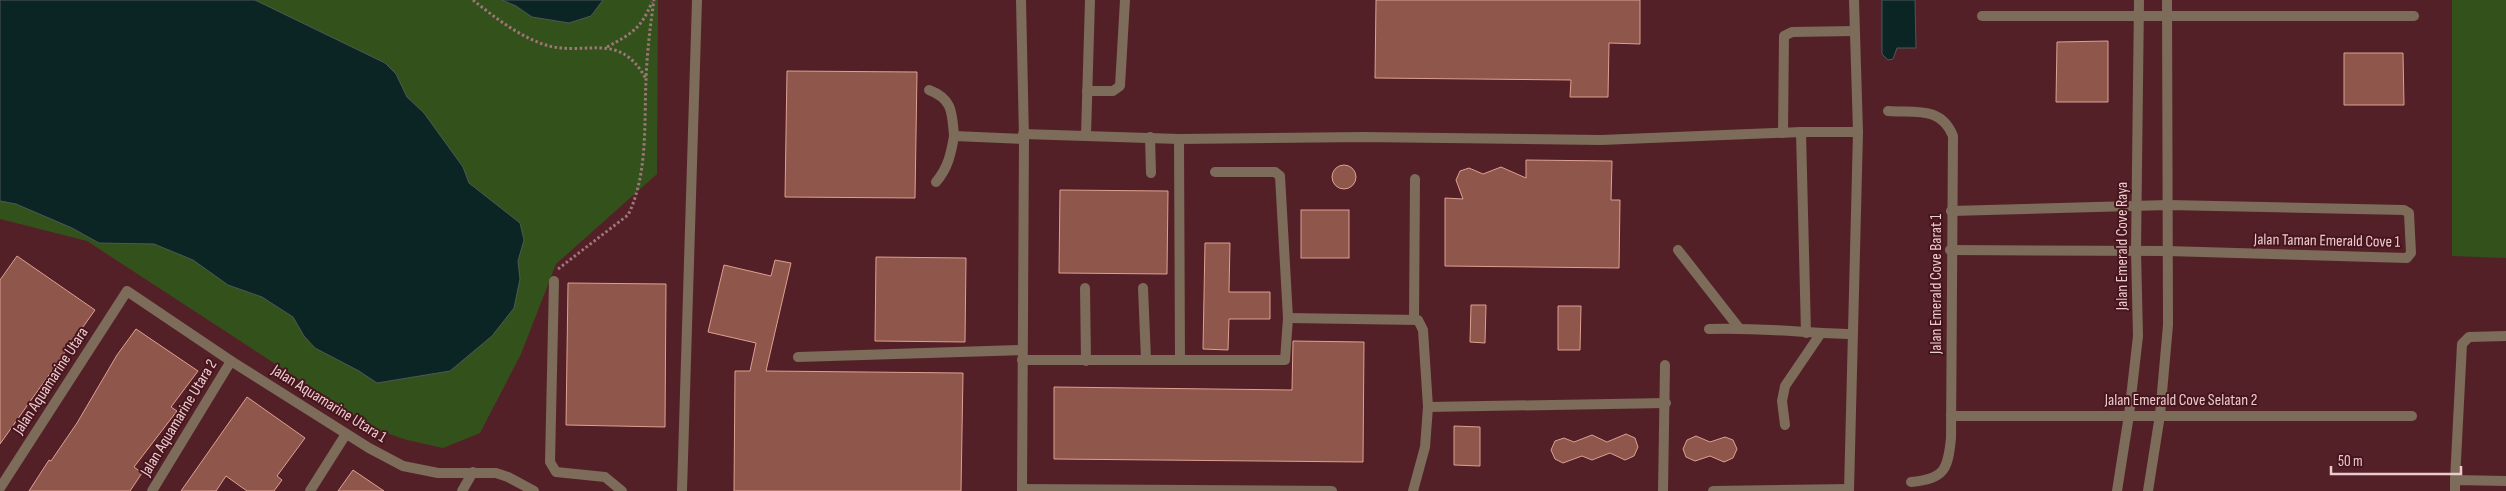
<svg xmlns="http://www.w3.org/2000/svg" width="2506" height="491" font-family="'Sofia Sans Condensed',sans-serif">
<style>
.green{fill:#33521b}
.water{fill:#0a2524;stroke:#4e5757}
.building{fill:#8f574b;stroke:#dda091}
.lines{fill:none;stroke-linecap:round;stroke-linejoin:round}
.path{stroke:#9f7579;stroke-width:3;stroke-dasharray:2.5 2.5;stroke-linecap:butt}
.lane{stroke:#7c6c59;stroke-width:10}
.street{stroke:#7c6c59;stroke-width:10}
.labels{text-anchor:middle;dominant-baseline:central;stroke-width:4;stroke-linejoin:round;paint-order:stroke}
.street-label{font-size:16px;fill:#eccbcd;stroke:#47151d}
</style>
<rect width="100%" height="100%" fill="#532027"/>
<!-- green -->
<g class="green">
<path d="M0,0h658l-1,174 -101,90 -35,90 -41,79 -37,15 -36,-8 -32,-11 -288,-188 -87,-22z"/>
<path d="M2452,0h54v258l-54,-2z"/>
</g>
<!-- water -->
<g class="water">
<path d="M0,0h255l130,63 11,11 11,23 17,16 39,54 6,16 51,40 4,17 -6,21 2,18 -6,29 -22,28 -42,35 -73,12 -18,-12 -44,-23 -11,-12 -11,-19 -31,-20 -34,-12 -35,-25 -39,-16 -55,-1 -27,-15 -56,-24 -16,-3z"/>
<path d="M502,0h101l-12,16 -22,7 -37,-6 -16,-11z"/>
<path d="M1882,0h33l1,48h-19l-4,11 -5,1 -6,-6z"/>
</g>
<!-- building -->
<g class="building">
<path d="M1376,0h264v44l-31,-1 -1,54h-38l1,-17 -196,-2z"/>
<path d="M2108,41v61h-52l1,-60z"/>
<path d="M2344,53h59l1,52h-60z"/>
<path d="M787,71l130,1 -2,126 -130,-1z"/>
<path d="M1526,160l86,1 -1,39h9l-1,68 -174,-2v-68l18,1 -7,-19 4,-9 9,-3 14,6 18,-7 25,11z"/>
<circle cx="1344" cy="177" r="12"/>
<path d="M1060,190l108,1 -1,83 -108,-1z"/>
<rect x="1301" y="210" width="48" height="48"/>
<path d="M1205,243h25l-1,49h41v27h-41l-1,31 -25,-1z"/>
<path d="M17,256l78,54 -95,134v-164z"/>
<path d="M876,257l90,1 -1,84 -90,-1z"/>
<path d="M775,260l16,3 -25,108 197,2 -2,118h-227l1,-120h15l6,-28 -48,-11 16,-67 47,11z"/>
<path d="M568,283l98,1 -1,143 -99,-2z"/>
<path d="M1471,305h15l-1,38 -15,-1z"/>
<path d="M1558,306h23l-1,44h-22z"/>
<path d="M136,329l62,42 -27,36 6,4 -43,56 8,6 -12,18h-101l20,-31 2,1 26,-38 40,-68z"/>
<path d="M1293,341l71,1 -1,120 -309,-3v-72l238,3z"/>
<path d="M247,397l58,41 -28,38 5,4 -8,11h-27l-21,-15 -10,15h-35z"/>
<path d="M1454,426l26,1v39l-26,-1z"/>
<path d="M1626,434l9,4 3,9 -4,9 -9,4 -15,-7 -18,7 -10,-4 -19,7 -8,-4 -4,-9 4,-9 9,-3 10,4 18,-7 15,7z"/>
<path d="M1696,436l14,6 15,-5 8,3 4,9 -4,9 -9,4 -14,-6 -15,5 -9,-4 -3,-8 4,-9z"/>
<path d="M353,470l31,21h-46z"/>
</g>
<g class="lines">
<!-- path -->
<g class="path">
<path d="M473,0c20,16 43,34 67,43 42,17 78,-16 106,36"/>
<path d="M607,47c24,-13 34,-18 45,-45"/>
<path d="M558,269l70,-54c20,-40 16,-91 18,-135 1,-27 4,-53 8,-80"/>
</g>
<!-- lane -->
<g class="lane">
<path d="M1021,0l3,139 -2,352"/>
<path d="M929,90c24,9 23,23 25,46"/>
<path d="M1087,91h26l7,-5 5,-86"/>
<path d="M1801,132l5,201"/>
<path d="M1783,133l1,-97 8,-4 62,-1"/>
<path d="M1023,134l156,5 184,-2 238,3 200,-8h57"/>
<path d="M1086,135l4,-135"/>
<path d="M1150,137l1,36"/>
<path d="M1179,139l1,221"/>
<path d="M936,182c12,-14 15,-28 18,-46l70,3"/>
<path d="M1678,250l61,78"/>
<path d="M554,281l-4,181 6,10 49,5 17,14"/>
<path d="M1085,288l1,73"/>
<path d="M1143,288l3,71"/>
<path d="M1288,318l130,2 5,10 5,77"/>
<path d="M1414,319l1,-140"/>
<path d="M1709,329c48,-2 96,4 143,5"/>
<path d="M798,357l224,-7"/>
<path d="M1022,360h263l3,-42 -8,-142 -5,-4h-60"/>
<path d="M1785,425l-3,-24 3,-15 36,-53"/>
<path d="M2455,480l7,-136 7,-7 37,-1"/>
<path d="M1022,489l310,2"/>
<path d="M682,491l15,-491"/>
<path d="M1413,491l12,-44 3,-40 238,-4"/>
<path d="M1663,491l2,-126"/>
<path d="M1713,491l136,-2"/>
<path d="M1849,491l9,-359 -4,-132"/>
<path d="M2455,491v-11l51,1"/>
</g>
<!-- street -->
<g class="street">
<path d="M1982,16h432"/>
<path d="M1888,111c28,2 53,-5 65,25l-2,302c-3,32 -7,41 -40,44"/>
<path d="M1950,250l217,1 240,7 4,-5 -2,-40 -5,-3 -236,-5 -217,6"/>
<path d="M1951,416h461"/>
<path d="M0,488l127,-197 104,70 138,87 34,18 35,7h58l12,4 26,14"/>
<path d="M152,491l79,-130"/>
<path d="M310,491l36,-57"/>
<path d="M462,491l11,-19"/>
<path d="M2117,491l12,-76 9,-79 -2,-85 3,-251"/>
<path d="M2148,491l12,-76 8,-90 -1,-325"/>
</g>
</g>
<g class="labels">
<!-- street labels -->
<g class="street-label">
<text transform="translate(2327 241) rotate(1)">Jalan Taman Emerald Cove 1</text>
<text transform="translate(2122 246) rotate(-90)">Jalan Emerald Cove Raya</text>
<text transform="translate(1936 284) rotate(-90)">Jalan Emerald Cove Barat 1</text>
<text transform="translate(51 381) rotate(-57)">Jalan Aquamarine Utara</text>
<text x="2181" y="400">Jalan Emerald Cove Selatan 2</text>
<text transform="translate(329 404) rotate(32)">Jalan Aquamarine Utara 1</text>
<text transform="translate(179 418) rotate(-59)">Jalan Aquamarine Utara 2</text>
</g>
</g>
<!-- scale -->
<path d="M2331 466v8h130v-8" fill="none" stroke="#eccbcd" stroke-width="2.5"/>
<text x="2338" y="466" font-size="15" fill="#eccbcd" stroke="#47151d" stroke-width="4" paint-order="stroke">50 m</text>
</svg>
